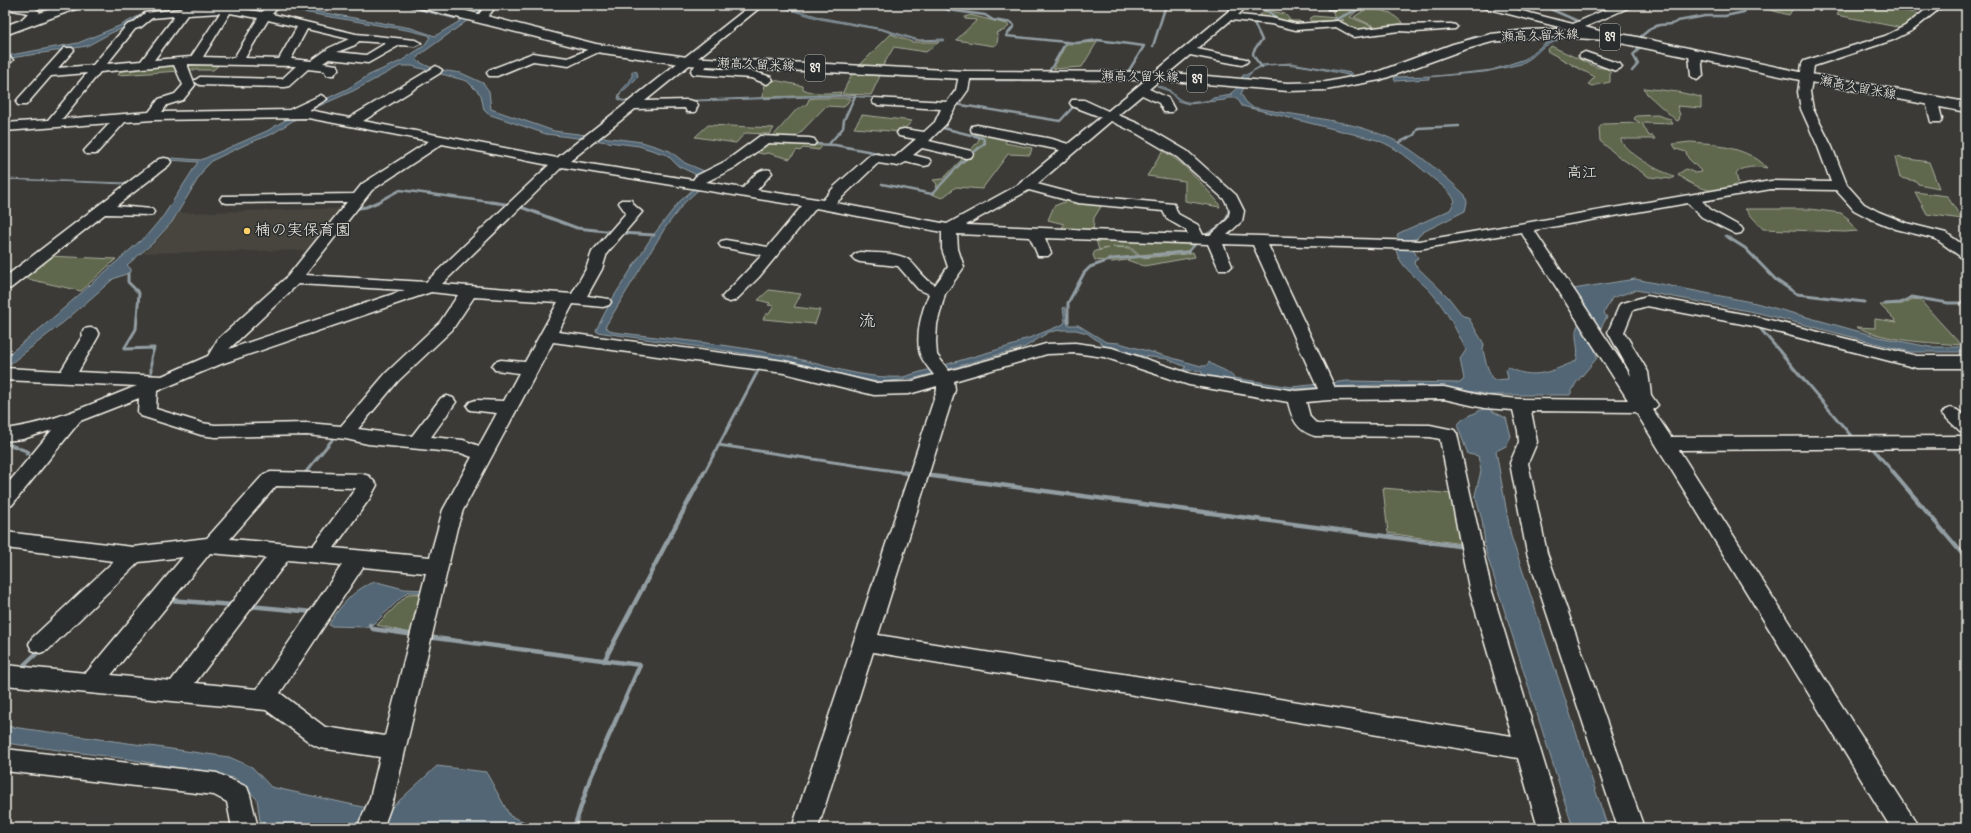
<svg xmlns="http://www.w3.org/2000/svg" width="1971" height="833" font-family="'Indie Flower','Klee One',sans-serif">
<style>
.built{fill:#47443d}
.green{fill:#5e674e;stroke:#a9ac9b}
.water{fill:#526675;stroke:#939ea3}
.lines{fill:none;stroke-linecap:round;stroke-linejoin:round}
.stream-far2{stroke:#939ea3;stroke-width:2.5}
.stream-far1{stroke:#939ea3;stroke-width:3}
.stream{stroke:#939ea3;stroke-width:4.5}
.minor-casing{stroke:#f4f1e8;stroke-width:3}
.major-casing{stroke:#f4f1e8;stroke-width:3}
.minor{fill:#2a2d2e;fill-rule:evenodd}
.major{fill:#2a2d2e;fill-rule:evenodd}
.poi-dot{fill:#ffd166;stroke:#2a2d2e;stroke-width:1.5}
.labels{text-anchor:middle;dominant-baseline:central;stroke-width:3;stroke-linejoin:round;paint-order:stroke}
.far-street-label{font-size:13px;fill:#f4f1e8;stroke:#2a2d2e}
.shield{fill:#2a2d2e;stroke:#b7b6b0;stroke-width:1}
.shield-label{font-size:15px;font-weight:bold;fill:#f4f1e8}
.far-quarter-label{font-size:15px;fill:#f4f1e8;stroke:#2a2d2e}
.poi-label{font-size:16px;fill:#f4f1e8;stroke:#2a2d2e;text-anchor:start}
.neighbourhood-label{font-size:17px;fill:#f4f1e8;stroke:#2a2d2e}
</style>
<rect width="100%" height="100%" fill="#3b3a37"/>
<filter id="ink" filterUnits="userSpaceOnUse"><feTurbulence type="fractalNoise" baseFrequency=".025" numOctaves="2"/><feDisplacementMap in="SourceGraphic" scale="8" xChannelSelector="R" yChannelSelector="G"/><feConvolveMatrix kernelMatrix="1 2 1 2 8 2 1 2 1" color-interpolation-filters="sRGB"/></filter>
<g filter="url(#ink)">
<!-- built -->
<path class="built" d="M348,208l-35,42 -170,3 15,-13 21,-27z"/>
<!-- green -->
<g class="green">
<path d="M1350,5l13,1 -13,11 29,12 -24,5 -18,-12 7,-2 -6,-2 -6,3h-21l-2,-2 5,-3 22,2 -4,-7 7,-1v-4z"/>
<path d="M1761,5h34l-6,10 -30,-8z"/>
<path d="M1845,5h30l46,9 -19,14 -65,-13 3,-5 3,1z"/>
<path d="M1369,7l22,6 18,15 -29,1 -26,-12z"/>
<path d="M1270,11l15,3 6,7h8l3,2h-5l-38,-7 4,-4z"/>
<path d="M970,15l37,9 2,2 -4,4 -9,3 2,3 -1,8 -3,2 -38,-6 21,-20 -12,-1v-2z"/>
<path d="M891,34l21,8h27l-13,10 -32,-5 -12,20 -23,-1z"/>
<path d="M1097,42l-15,25 -29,2 13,-25z"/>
<path d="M1551,46l45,21 14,2v13l-18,4 -4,-2 7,-7 -48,-26z"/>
<path d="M178,62l2,9 -62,4 5,-8z"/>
<path d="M183,62h40l-10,8h-27z"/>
<path d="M852,74l28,2 -9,19 -29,-1z"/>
<path d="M769,79l34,7v3c13,6 24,4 38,3l-1,3 -77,2 1,-17z"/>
<path d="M1644,88l34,4 23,5v11l-24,-2 3,9 -1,5 -2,1 -30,-27z"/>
<path d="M815,98h36l-7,9 -18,-1 -28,29 -7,3 -19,-2 3,-2 21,-24 11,-6 2,-5z"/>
<path d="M862,115l50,6 -10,11 -48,-4z"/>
<path d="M1657,115l13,4 3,5 -31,-1 7,13h4l2,3h-34c0,9 27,25 36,30 5,3 12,4 17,8l-3,2 -22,-2 -31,-21 -18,-15 -1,-13 4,-4 37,-1 -6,-4 2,-3z"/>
<path d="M708,125l66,3 -4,6 -25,-1 -9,10 -41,-6z"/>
<path d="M980,131l29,5 -4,7 27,5 -2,7 -22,-1 -26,35 -26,-2 -14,11 -8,-3 3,-11 -4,-4 10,-1c6,-7 35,-35 36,-40l-5,-7z"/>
<path d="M769,141l54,4 -4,5 -16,-2 -3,3 -3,-1 -7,9 -22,-6 -5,1 -8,-2z"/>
<path d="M1690,142l27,2 2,2c15,2 38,9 48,22 -8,-2 -26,-2 -31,6l2,8c-2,2 -5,5 -7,6 -13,9 -43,-3 -53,-14l8,-5 9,4 7,-1 -14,-14 -2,-6 -10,-3 -3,-5z"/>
<path d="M1163,151c22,12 38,32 55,51l2,5 -35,-6v-20l-38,-5z"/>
<path d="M1895,157l34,5 10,26 -21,-4 -2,-3 -16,-3z"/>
<path d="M1915,192l32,4 15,23 -35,-5z"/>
<path d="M1072,199l30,6 -8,13 -1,15 -33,-1 4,-8 -16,-4 6,-14z"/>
<path d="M1745,209h65l31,4 8,6 -2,1 11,11 -13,1 -82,-3z"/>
<path d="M1091,238l104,2 -5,10 -4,1 -47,4 -9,-8h-17l16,1 12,10 46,-4 6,-2 2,5 -51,9 -17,-6 -15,2 -17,-2 -2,-5 2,-4 14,-3 -10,2 -3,-10z"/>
<path d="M47,256l69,3 -35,32 -62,-14z"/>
<path d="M769,290l32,4 -7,13 26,3 -5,14 -52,-5 3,-5h3l5,-8 -6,-1 2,-2 -12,-3z"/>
<path d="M1913,299l7,1 41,45c-37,-3 -70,-3 -105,-18l19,1v-9l22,3 -17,-17 22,-1z"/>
<path d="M1383,488l71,6 8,50 -74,-11z"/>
<path d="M428,593l-15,41 -36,-9 31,-31z"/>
</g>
<!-- water -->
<g class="water">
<path d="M160,5h6l-17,8 -16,11 -22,9 -24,13 -82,13v-3l73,-13 41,-17z"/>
<path d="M262,5h18l131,23 24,8 25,-15 1,-4 15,-12h13l-71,51 -1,5 17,8 27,4 22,10 6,8 2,18 63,22 88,11 28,9 15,12 24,10 -1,8 -24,22 -19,25 -60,99 8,5c58,7 116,12 173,24 39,9 76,23 117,21l114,-33 4,-4c6,0 32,-12 41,-15l3,-3 -2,-14 2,-1 3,18h10l28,17 13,1 82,23h5l3,-4c8,7 19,7 25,16l58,9 56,-6 112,2 4,-4 -4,-20 6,-9c-9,-19 -18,-37 -31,-53 -11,-15 -35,-28 -39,-47l5,-8 -4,-6 2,-3 51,-23 5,-9c-6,-12 -16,-17 -26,-26 -17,-14 -31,-27 -52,-35l-135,-34 -5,-8h-10l-2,2 -36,4 -11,-3 -9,-10 -12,-4c12,-3 16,10 26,14 9,3 19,0 28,-1l2,-2 19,-3 -2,-1 7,-6 6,-13h3l16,-10 29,-2 60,10 2,3c-24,-4 -83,-23 -103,-2 -6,6 -5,13 -9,20l5,8 6,5c48,10 101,12 146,35 19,10 52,38 67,53l2,7 -2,9 -42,21 -7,7 -8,1 10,18 -3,2 -1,4 34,33 15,19 5,1 16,27 -1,6 3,13 6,16 2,1 14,-1 -2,-10 2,-2c25,14 44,4 68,-6 4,-10 -1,-19 0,-30 2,-10 9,-14 11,-24l-14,-18 62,-10 121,24 123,34 51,10h36v5h-56l-151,-39 -123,-23 -24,8 -8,15 3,4 -14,25 4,16 -21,25 -6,12h-80l2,16 14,7 5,18 -5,10 -10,5 15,85 97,292h-35l-87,-276 -4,-32 -7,-25 6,-24 -3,-15 -10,-2 -11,-29 6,-6 22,-11v-14l-45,-8 -65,-1 -88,4 -32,-4 -53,-11 -1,-3 -16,-1 -2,-1 3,-2 -19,-8 -24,-3 -38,-10 -18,-13 -11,-3h-15l-12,2 -24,15 -90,26 -24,6 -33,3 -35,-7 -74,-18 -172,-25 -1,-2 15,-29 40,-63 28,-36 26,-23 -27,-13 -11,-11 -28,-9 -93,-12 -58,-20 -4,-4 -3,-15 -14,-14 -55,-15h-12l-47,25 -43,19 -38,24 -23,9 -36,17 -9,9 -32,53 -19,21 -26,22 4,4v3l-18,7 -48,42 -60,47v-11l42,-34 100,-88 17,-20 34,-53 -29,-2 3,-2 29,2 66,-29 35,-21 45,-21 22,-14 32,-14 23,-15 6,-9 -2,-2 -16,-4z"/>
<path d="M774,5h6l43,13 60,11 36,11 25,-1 -1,2 -29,-1 -32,-10 -62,-11z"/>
<path d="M1561,37l2,1 -20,9 -12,11 -10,6 -36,8 -57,5 1,2 -34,2 -1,-4 42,-1 56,-6 33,-11 19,-15z"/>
<path d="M632,71l5,1 1,5 -19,18 2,5 25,2 187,-7 116,7 -104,-6 -182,6 -41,-1 -4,-2c1,-12 16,-15 14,-28z"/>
<path d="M139,174h2l-11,10h-4l-121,-5 123,4z"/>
<path d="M377,582l27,7 22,1 -1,2h-18l-32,31 -5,2 -4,2 -35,-1 -2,-1c8,-16 29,-41 48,-43z"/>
<path d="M5,726l224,31 23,10 19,20 101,22 17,1 48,-44 49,6 24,44 18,7 23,5h-168l-24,-5 -2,5h-96l-4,-29 -22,-21 -107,-19 -123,-16z"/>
</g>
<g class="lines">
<!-- stream-far2 -->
<g class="stream-far2">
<path d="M399,5h2"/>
<path d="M444,5l26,5"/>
<path d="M942,5l6,5 37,5 8,5 19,3 2,3 -8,10 70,7 22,-3 46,6 -16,26"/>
<path d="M1255,5l17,9 8,8"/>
<path d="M1541,5l39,17"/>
<path d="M411,7l44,11"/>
<path d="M1260,22l-6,1 8,17c-12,14 -12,13 0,27"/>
<path d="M1330,22l37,-17"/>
<path d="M1638,39l12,-10 9,-4 13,-1 6,-3 27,-5h20l19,-4"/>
<path d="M1153,46l13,-41"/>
<path d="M1430,53l45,-16 47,-6"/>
<path d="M778,70l183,9"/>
<path d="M1632,71l6,-7 -5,-9 9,-9"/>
<path d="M1046,72h3l17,-30"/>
<path d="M967,80h111"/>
<path d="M955,104l105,17 13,-14 5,-1"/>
<path d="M1400,142l14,-7 4,-7 41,-2"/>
<path d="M812,144l23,1 43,8"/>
<path d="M828,145l15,-17 1,-8 11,-24"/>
<path d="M882,184l50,10 29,-31 24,-20 -2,-5 -40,-10"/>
<path d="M376,203l24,-13 98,13"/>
</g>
<!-- stream-far1 -->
<g class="stream-far1">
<path d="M491,202l21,3"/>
<path d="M518,206l59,22 37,4"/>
<path d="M353,209l13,-2 12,-5"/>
<path d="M620,233l34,2"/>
<path d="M1726,236l19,12 31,32 21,14 67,8"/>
<path d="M1203,237c12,-8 27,-13 26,-30"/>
<path d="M128,274v8l11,11 -3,36 -12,20 30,-1 -3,10v20"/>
<path d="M1885,304l15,-1 12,-6 36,6h18"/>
<path d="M1068,322v-19l16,-30 6,-6 22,-8 76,-7 10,-11"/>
<path d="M1759,327l94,111"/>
<path d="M8,444l21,8 -3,2"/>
<path d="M718,445l189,28"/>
<path d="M1873,449l21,24"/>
<path d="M305,473l27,-33"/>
<path d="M704,473l56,-106"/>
</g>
<!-- stream -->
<g class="stream">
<path d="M901,472l11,2"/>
<path d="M1893,472l73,86"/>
<path d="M925,475l541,72"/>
<path d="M169,600l64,5"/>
<path d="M249,606l64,6"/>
<path d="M370,625l3,4 42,6"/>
<path d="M427,637l213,28 -50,114 -16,49"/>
<path d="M604,661l100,-189"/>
<path d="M20,669l20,-19"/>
</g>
<defs>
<g id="minor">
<path d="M8,5c10,0 25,-1 32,7l-12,13 -4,1 -6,-3 10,-10 -20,-4 -1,-2z"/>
<path d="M184,5h8l1,3 30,-2 39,6 5,-7h13l-8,9 84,20 59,6 6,3 -6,3 -15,-1 -32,18 -39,-4 -6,4 14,2 2,3 -5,7h-8l-1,-4 -17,-2 -19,17 -4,1 -85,-2 -6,-4 6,-4 82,2 14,-13 -109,-2 8,21 -12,15 -16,5 -5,7 127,-2 32,-15 6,4 -18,11 40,8 87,-52 6,4 -2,3 -77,48 194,37 194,-153h12l-118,96 43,-1 8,2 2,3 -3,7h-8l-2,-4 -50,1 -65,52 123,19 3,-4 30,-15 34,-25 49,2 5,1 2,3 -2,3 -46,-2 -32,24 -30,15 37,6c8,-8 15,-21 27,-18l2,3 -15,17 66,10 12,-14 35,-31 5,-1 20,3 21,-18 -17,-3 -2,-3 2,-3 5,-1 20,3 11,-10 6,-13 -63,-4 -4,-1 -2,-3 2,-3 73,4 9,-12 3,-15 6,-4 6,4 -3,15 -15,21 -7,13 -17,17 42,10 2,3 -2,3 -5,1 -44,-10 -9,7 16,4 2,3 -2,3 -5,1 -18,-4 -8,4 -20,-3 -42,40 111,21 71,-39 42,-35 -88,-18 -1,-3 1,-3 5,-1 75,14 16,5 33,-27 -29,-11 -2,-3 2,-3h12l24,11 128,-106h12l-10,10 33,3 25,6 42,-3 18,9 43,-5 52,-1 4,1 2,2 -2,2 -39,3 -17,-1 -45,6 -18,-10 -40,3 -25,-6 -40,-4 -34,29 49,10 2,2 -2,2 -4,2 -52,-10 -41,34 19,9 6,11 -2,3h-8l-5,-9 -17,-8 -24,20 28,12 41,24 49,44 8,16 -2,10 -15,14 192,6 352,-60 60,1 -13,-35 -17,-38 -3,-17 4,-28 2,-3 81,-25 20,-10 27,-21h12l-31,25 -20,10 -79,26 -4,26 3,17 19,38 15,38 17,19 15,8 27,11 40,10 20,14v12l-5,-2 -25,-18 -40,-10 -27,-11 -15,-8 -18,-20 -65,-1 -69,12 10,10 29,16 2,3 -2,3 -5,1 -34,-17 -14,-14 -154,27 97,146 -1,-4 -22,-40 12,-28 27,-8 106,20 164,40h49v12h-49l-164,-42 -106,-20 -14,4 -9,22 24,40 3,23 7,10 -5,5 18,27 295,-1v12l-287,2 235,369 4,9h-27l-255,-416 -105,-1 6,31 -9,21 19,90 97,275h-26l-91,-275 -17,-90 9,-21 -1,-11 -5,-21 -29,-2 -40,-9 -115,1 -23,2 4,15 7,7 113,1 24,5 3,4 34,154 73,240h-26l-20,-70 -645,-106 -55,176h-26l145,-438v-4l-28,8 -35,1 -90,-22 -231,-31 -90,168 -6,18 -63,270 -11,30h-26l13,-30 10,-41 -60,-9 -8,-4 -46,-34 -261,-25v-20l81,8 97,-116 -44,5 -91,88 -8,3 -8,-3 -3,-6 3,-6 82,-77 -109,-13v-16l128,15 74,-9 57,-64 7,-2 91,2 7,2 8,9 -7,13 -36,50 96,9 13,-47 29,-53 -11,-4 -93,-9 -22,-5 -39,-4 -92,2 -14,-2 -60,-19 -3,-4 1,-14 -59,23 -68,84 -7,2v-20l47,-57 -29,9 -18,2v-12c45,-5 90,-27 132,-43l-132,-6v-12l56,3 22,-36 -1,-2 2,-4 6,-1 6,1 3,6 -21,37 84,4 46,-20 10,-17 70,-63 59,-74 -120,1 -5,-1 -2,-3 2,-3 132,-2 8,-10 67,-43 -121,-23 -155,2 -28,2 -29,32h-10l-2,-3 26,-28 -105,8v-8l43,-3 39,-47 -36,3 -25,29h-8l-2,-3 2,-3 46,-51h8l2,2 -16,18 35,-3 34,-40 6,-2 12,-10 36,-4zM220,13l-29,44 -37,3 33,-45zM230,13l28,5 -24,40 -31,-1zM175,16l-34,45 -34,3 28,-35 6,-2 11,-9zM268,20l29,7 -18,32 -34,-1zM307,29l42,10 -20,9 -18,13 -20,-2zM359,41l27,2 -20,12 -29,-3 18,-7zM174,65l9,20 -8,9 -16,5 -10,13 -87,7 38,-47zM1111,121l25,12 41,24 48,43 5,11 -2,8 -18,16h-7l-5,-10 -20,-11 -4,-10 -95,-9 -42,-11zM442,144l107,21 -123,117 -121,-7 67,-85zM562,167l240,39 -34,41 -42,-7 -5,1 -2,3 2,3 41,8 -40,42 2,3 6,2 6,-2 23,-23 57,-69 126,24v17l6,18 -13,18c-11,-5 -16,-16 -25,-24 -12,-10 -36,-7 -50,-9l-5,2 -3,3 3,3 5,2 38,4 20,23 11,5c-7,16 -14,42 -9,60 3,8 9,14 14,21l-25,7 -35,1 -90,-22 -226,-29 15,-28 30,3 6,-2 2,-3 -2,-3 -22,-3 15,-27 5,-16 35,-41 -7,-6 -4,-6h-10l-2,3 7,10 -34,39 -6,17 -14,25 -130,-10zM1029,190l49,13 85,8 4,8 19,11 2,4 -222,-9zM1521,232l107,168 -108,-1 -36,-3 -40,-9 -109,1 -67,-143 151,4zM957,234l73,3 8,19h10l3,-3 -6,-15 163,6 11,25h10l3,-3 -9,-22 30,1 65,144 -22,2 -105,-17 -79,-26 -37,-5 -29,1 -97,27 -12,-16 -1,-13 1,-18 8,-30 19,-27 -6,-18zM298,284l107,6 -176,59zM431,292l27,3 -18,27 -54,51 -45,53 -34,-3 -92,2 -13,-2 -46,-14 1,-18 64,-27zM474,297l84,5 -33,60 -24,-2 -6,2 -3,4 3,4 24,3 -15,28 -28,-1 -6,2 -3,4 3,4 27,3 -18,33 -16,-6 -32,-3 25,-35 -3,-4 -6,-2 -6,2 -29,38 -54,-7 40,-48 54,-51zM1075,353l29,4 85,28 99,17c4,17 9,29 27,34l115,1 10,2 29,149 43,148 -634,-101 77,-245 -1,-9 93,-27zM276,486l80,2 -43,58 -83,-7zM210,553l56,5 -95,123 -60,-6zM288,560l54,5 -85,124 -62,-6zM363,567l63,6 -41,163 -60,-9 -45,-34z"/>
<path d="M486,5h11l-12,15h-8l-1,-2z"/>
<path d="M1328,5h10l-2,4h-8z"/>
<path d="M1480,5h18l75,19 43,-19h15l-1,2 -45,20 25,7 2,2 -6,3 -125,-32z"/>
<path d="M599,45l4,1 2,2 -2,2 -30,14 -4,2 -36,-5 -36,15h-8l-2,-3 2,-3 39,-15 4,-2 36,5z"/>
<path d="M1695,51l6,3 2,22 -6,4 -6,-4 -2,-22z"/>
<path d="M1585,52l35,12 2,3 -6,4 -35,-13 -2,-2 2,-2z"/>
<path d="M5,56l6,2 2,2 -2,2 -6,2z"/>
<path d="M704,58l6,4 -5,6 47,3 19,6 2,3 -6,4 -16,-6 -58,-4 -2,-3c4,-5 7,-11 13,-13z"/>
<path d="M1932,98l6,4 4,17 -1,3h-10l-5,-20z"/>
<path d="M164,158l5,1 2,3 -2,3 -53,41 36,3 2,3 -2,3 -47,-1 -94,74 -6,2v-13l154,-118z"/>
<path d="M1951,408l6,2 9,7v16l-6,-2 -18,-17 3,-4z"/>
<path d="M5,749l212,24 30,14 3,8 8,33h-26l-5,-26 -13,-7 -209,-24z"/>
</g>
<g id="major">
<path d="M61,5h19l-2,3 -73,27v-9z"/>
<path d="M418,5h25l153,39 91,13 278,14 194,1 129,11 38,-1 51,-10 76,-28 38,-10 36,-4 34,-1 45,3 26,4 173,37 161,29v10l-161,-31 -199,-41 -45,-3 -34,1 -35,4 -29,8 -83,30 -54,10 -38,1 -129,-11 -194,-1 -278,-14 -91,-13 -176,-44z"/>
</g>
</defs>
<!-- minor casing -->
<use href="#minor" class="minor-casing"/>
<!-- major casing -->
<use href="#major" class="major-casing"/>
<!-- minor -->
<use href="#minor" class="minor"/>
<!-- major -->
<use href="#major" class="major"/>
</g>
</g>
<!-- markers -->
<circle class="poi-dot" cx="247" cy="231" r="4"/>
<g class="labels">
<!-- far-street labels -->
<g class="far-street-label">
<text transform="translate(1540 36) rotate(-2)">瀬高久留米線</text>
<text transform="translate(756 65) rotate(3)">瀬高久留米線</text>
<text transform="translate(1140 77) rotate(1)">瀬高久留米線</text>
<text transform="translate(1858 88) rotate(11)">瀬高久留米線</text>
</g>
<!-- shield labels -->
<g class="shield">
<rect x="1600" y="24" width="20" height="26" rx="3"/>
<rect x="805" y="55" width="20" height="26" rx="3"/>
<rect x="1187" y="66" width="20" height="26" rx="3"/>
</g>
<g class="shield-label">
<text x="1610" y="37">89</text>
<text x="815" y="68">89</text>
<text x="1197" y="79">89</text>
</g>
<!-- far-quarter labels -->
<g class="far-quarter-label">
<text x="1582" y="173">高江</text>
</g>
<!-- poi labels -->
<g class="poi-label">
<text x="255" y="231">楠の実保育園</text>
</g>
<!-- neighbourhood labels -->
<g class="neighbourhood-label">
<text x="867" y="321">流</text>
</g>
</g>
<!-- margin -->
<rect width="1971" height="833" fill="none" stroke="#2a2d2e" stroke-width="20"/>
<rect x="10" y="10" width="1951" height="813" fill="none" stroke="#f4f1e8" stroke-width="1.5" filter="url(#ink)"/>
</svg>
